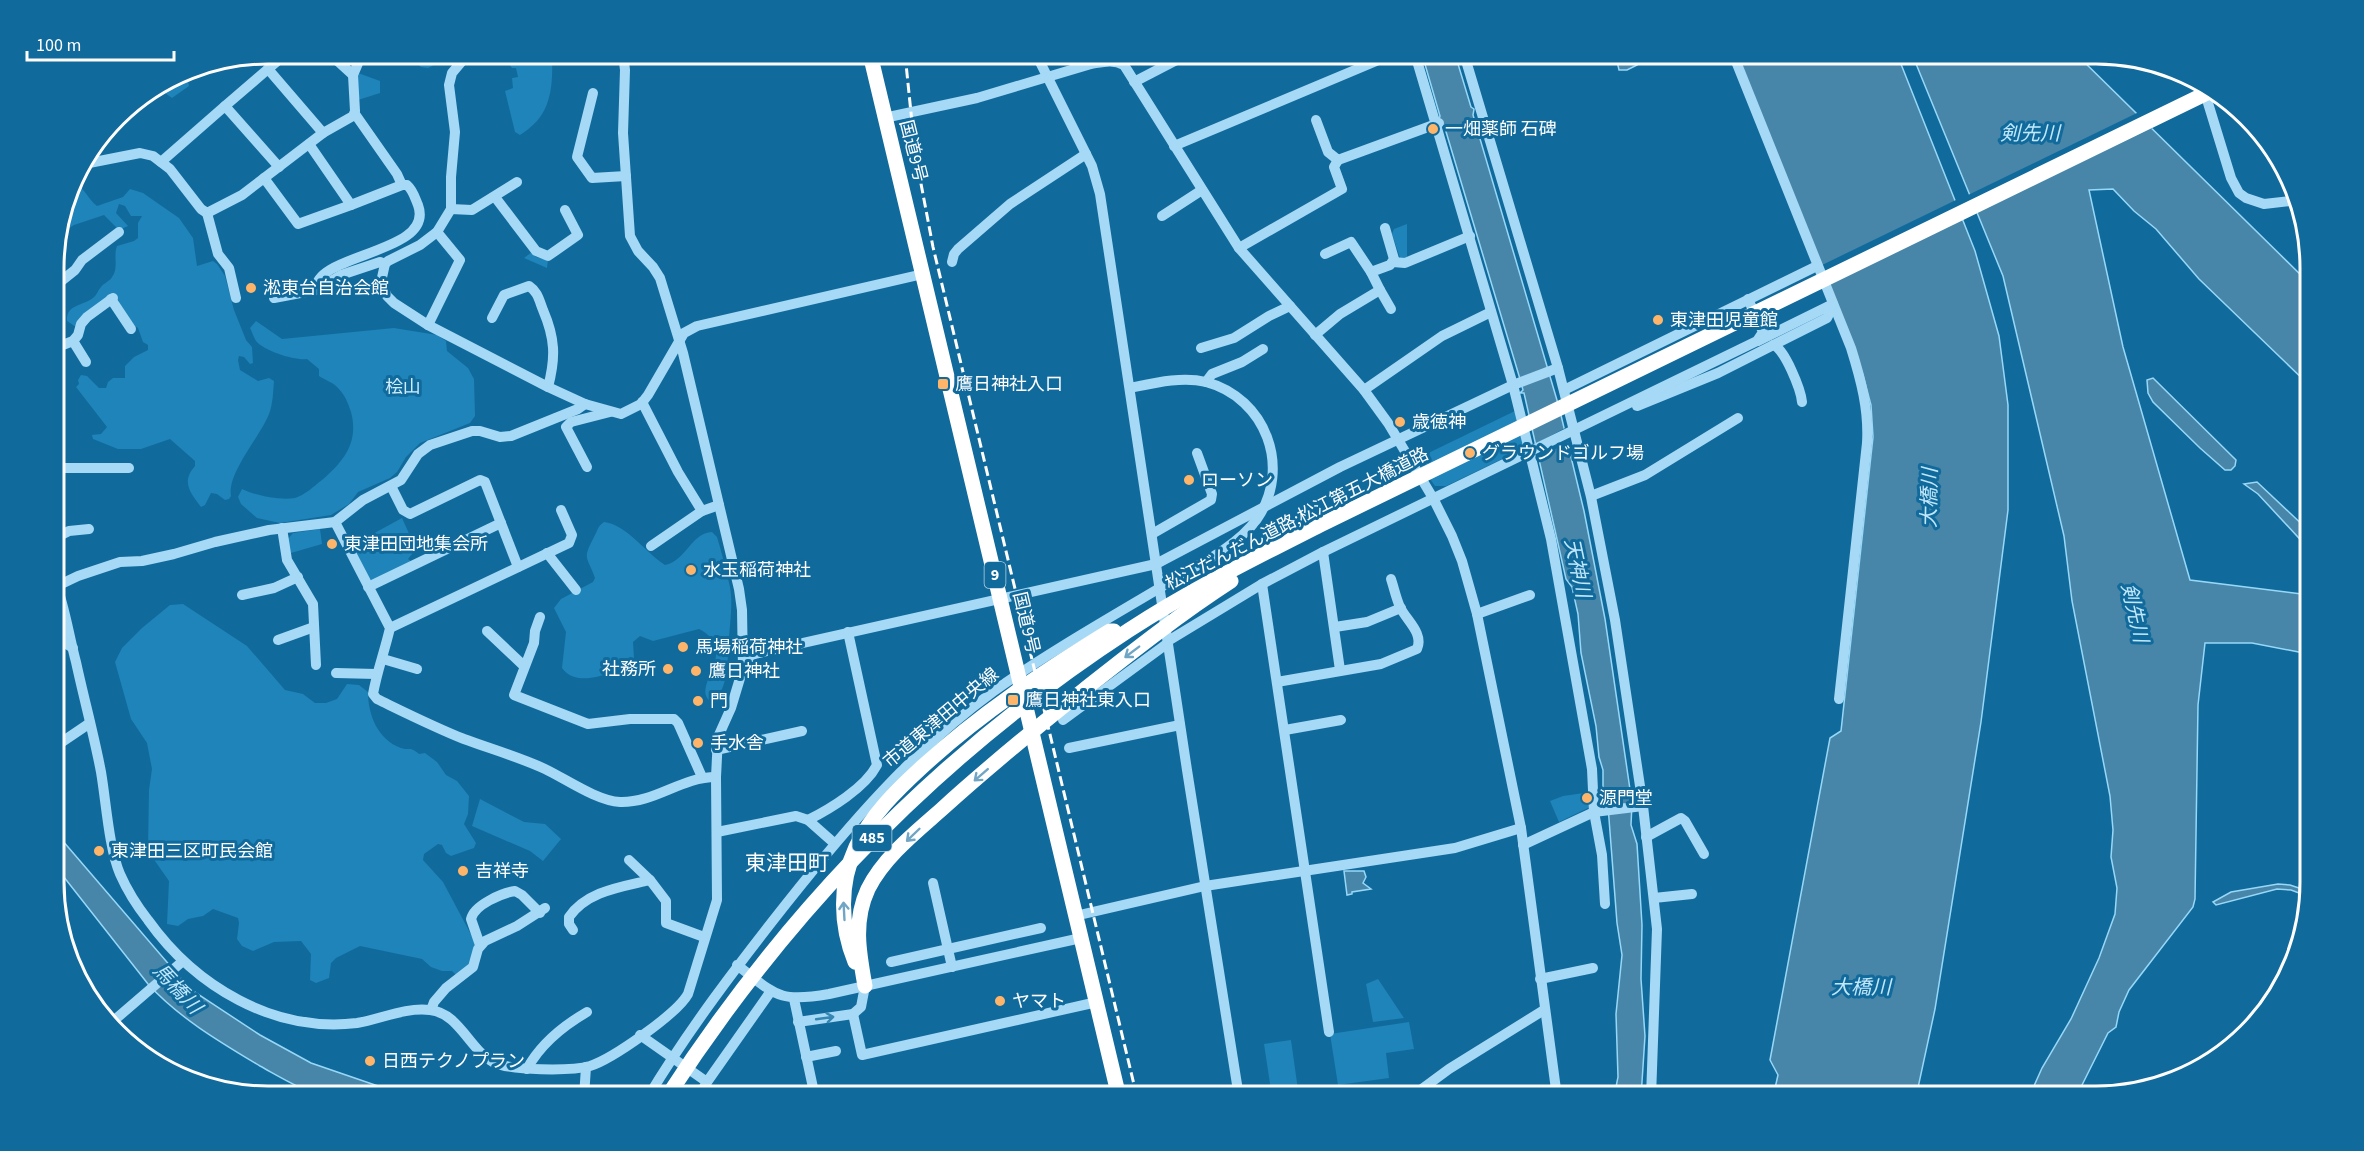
<svg xmlns="http://www.w3.org/2000/svg" width="2364" height="1151" font-family="'Source Sans 3','Noto Sans JP',sans-serif">
<style>
.green{fill:#1f84b9}
.water{fill:#4886a9;stroke:#97d8f8;stroke-width:1.5}
.pier{fill:#116a9c}
.lines{fill:none;stroke-linecap:round;stroke-linejoin:round}
.minor{stroke:#a5d9f5;stroke-width:10}
.highway{stroke:#fff;stroke-width:15}
.rail{stroke:#fff;stroke-width:3;stroke-dasharray:10 4.5;stroke-linecap:butt}
.oneway{stroke:#70a6c4}
.oneway2{stroke:#3686b2}
.poi-dot{fill:#ffb569;stroke:#116a9c;stroke-width:2}
.labels{text-anchor:middle;dominant-baseline:central;stroke-width:6;stroke-linejoin:round;paint-order:stroke}
.shield{fill:#116a9c;stroke:#b8d2e1;stroke-width:1.5}
.shield-label{font-size:16px;font-weight:bold;fill:#fff}
.poi-label{font-size:18px;fill:#fff;stroke:#116a9c;text-anchor:start}
.street-label{font-size:18px;fill:#fff;stroke:#116a9c}
.park-label{font-size:18px;fill:#ceedfe;stroke:#116a9c}
.water-label{font-size:20px;font-style:italic;fill:#c1e8fc;stroke:#116a9c}
.quarter-label{font-size:21px;fill:#fff;stroke:#116a9c}
.rim{fill:none;stroke:#fff;stroke-width:3}
</style>
<rect width="100%" height="100%" fill="#116a9c"/>
<!-- green -->
<g class="green">
<path d="M412,54h36l-12,10 -8,4 -7,-1 -8,-7z"/>
<path d="M496,54h56c1,34 0,62 -32,81l-5,-3 -10,-41 8,-3 -1,-10 6,-1 -2,-9h-4l-3,-4h-7z"/>
<path d="M186,71l3,15 -17,12 -14,-10z"/>
<path d="M358,73l22,8v12l-22,7z"/>
<path d="M74,183c11,5 14,16 23,23l26,-9 7,-8 13,4 36,25 14,20 4,28 16,-5 4,3 8,12 9,34 12,30 6,7 1,16 -3,1 -6,-7 -5,-1 -1,4 2,10 18,11 11,-3 5,3c-1,11 -1,23 -5,33 -9,23 -42,59 -38,82l-2,3 -4,1 -8,-6 -6,-1 -6,12 -4,2c-11,-15 -20,-25 -6,-41v-5l-25,-22 -29,10h-23l-25,-10 -1,-4 9,-1 6,-7 -31,-40 3,-3 -1,-4 3,-5 6,1 12,12h7l2,-6 5,-4h12v-12l9,-9 14,-7v-5l-5,-3 -5,-14 -10,-7 -11,-23 -41,29 -9,-6c-1,-17 16,-15 26,-23 4,-3 5,-8 8,-11 3,-4 9,-6 11,-10 7,-9 1,-21 5,-31l17,-5 4,-3v-15l4,-7h-11l-6,-10 -6,-2 -3,9 12,13 -9,4 -15,-15 -30,10 -14,9z"/>
<path d="M1407,224v35l-7,-1 -8,-24 2,-5z"/>
<path d="M532,252l4,5 12,3 -1,8 -23,-10z"/>
<path d="M256,321l26,18 112,-11 43,7 9,6 1,10 21,17 6,11 1,37 -5,7 -50,20 -14,14 -9,15 -7,6 -32,14 -9,12 -18,11 -51,8 -23,-5 -16,-14 -3,-7 4,-8c12,6 38,12 53,9 10,-3 19,-12 27,-18 22,-19 37,-38 29,-68 -3,-9 -6,-17 -13,-24 -4,-5 -13,-8 -19,-12v-7l-12,-10c-11,2 -43,-8 -51,-18 -2,-3 -4,-9 -6,-13z"/>
<path d="M1517,410l8,38 -79,38h-11l-19,-27z"/>
<path d="M402,518l14,31 -8,10 3,2 -37,20 -5,-2 -15,-32 14,-10 37,20 -36,-21z"/>
<path d="M604,522c22,2 42,31 61,43 21,-4 26,-32 47,-33l5,5c5,16 9,33 13,50 3,17 0,34 -1,51 -2,16 1,57 -19,63 -19,-16 31,-50 -11,-72l-46,12 -13,-5 -7,6 1,16c-15,14 -57,32 -72,10l4,-36 -12,-24 7,-9 32,-17 2,-4c-8,-23 -13,-18 -1,-41 4,-7 3,-10 10,-15z"/>
<path d="M320,529l2,15 -31,9 -4,-13 6,-7z"/>
<path d="M183,604l64,42 38,44 18,4 12,9h11l11,-4 10,-15 12,1 9,7c0,23 10,48 33,56 9,3 8,-2 18,6l6,-1 12,9 9,13 11,6 12,15 -1,18 -4,10 12,19 -2,5 -23,8 -5,-3 -4,-8 -4,-1 -14,10 -1,6 20,22 32,60 -2,19 -17,14 -4,-4h-10l-11,-4 -9,-8 -62,-13 -24,12 -5,5 -2,15 -13,5 -6,-3 1,-26 -10,-13 -27,1 -21,9 -11,-5 -5,-7 2,-16 -1,-5 -25,-9 -10,7 -15,3 -10,7 -11,-2 2,-43 -21,-30 1,-61 3,-21 -5,-26 -16,-24 -16,-57 7,-14 20,-20 28,-23z"/>
<path d="M1591,792l-1,15 -31,15 -9,-21 13,-5z"/>
<path d="M480,799l44,23 21,2 16,15 -18,22 -13,-10 -58,-25z"/>
<path d="M1378,979l26,39 -31,4 -7,-38z"/>
<path d="M1409,1022l5,27 -28,4 3,25 -51,7 -8,-51z"/>
<path d="M1291,1040l8,57h-27l-8,-53z"/>
</g>
<!-- water -->
<g class="water">
<path d="M1422,54h33l16,53 3,2 -1,6 86,292 25,104 21,108 27,184 -1,22 6,19 5,81 -1,54 4,57 -4,61h-27l4,-20 -2,-63 6,-59 -5,-32 -9,-117 -5,-13v-23l-4,-13 -3,-31 -15,-73 -3,-39 -6,-27 -6,-8 -42,-186h-4l3,-3 -3,-11 -76,-254 -5,-5 1,-4z"/>
<path d="M1628,54l8,5 1,6 -10,5h-8l-2,-9 4,-5z"/>
<path d="M1736,54h161l78,197 24,85 9,69v105l-27,212 -46,287 -19,88h-143l5,-22 -8,-15 60,-322 11,-7 32,-294 -2,-32 -8,-30z"/>
<path d="M1912,54h164l232,228 1,103 -110,-106 -43,-50 -22,-18 -21,-22 -24,1 34,157 67,233 119,15v59l-57,-11h-47l-7,62 -3,194 -2,8 -64,83 -10,22 -3,15 -8,6 -32,64h-47l13,-29 29,-49 28,-61 16,-44 2,-26 -6,-31 2,-27 -3,-34 -38,-195 -8,-65 -61,-260z"/>
<path d="M2153,378l83,82 -1,6 -4,4h-6l-25,-22 -47,-46 -5,-9 -1,-13z"/>
<path d="M2257,482l52,49v18l-51,-55 -14,-10z"/>
<path d="M56,833l134,156 70,46 51,28 99,34h-87c-22,-7 -43,-20 -63,-31 -40,-24 -81,-48 -112,-82l-92,-117z"/>
<path d="M1344,871h20l2,6 -3,6 8,6 -19,3v2l-5,1z"/>
<path d="M2278,884l12,1 18,6 -1,5 -16,-6 -14,-1 -61,16 -3,-3 18,-10z"/>
</g>
<!-- pier -->
<g class="pier">
<path d="M2139,112l16,15 -180,86 -9,-17z"/>
<path d="M1958,199l7,19 -138,67 -7,-19z"/>
<path d="M1567,427l4,14 -35,18 -3,-14z"/>
</g>
<g class="lines">
<!-- minor -->
<g class="minor">
<path d="M286,54l-18,15 55,64"/>
<path d="M330,54l23,21"/>
<path d="M468,54l-16,19 -3,12 6,47 -4,45v32l-14,23 -17,13 -32,16 -3,3 -4,18 6,14 7,7 34,22 120,62 37,17 36,10 20,-10 7,-9 36,-62 13,-7 226,-52"/>
<path d="M623,54l2,16 -2,63 7,103 8,15 15,16 7,11 23,75 56,236 3,21 1,58"/>
<path d="M1036,54l56,112 8,28 87,576 52,327"/>
<path d="M1415,54l98,331 38,154 41,230 2,43 8,43 3,49"/>
<path d="M1464,54l94,314 33,129 24,123 28,186 14,123 -6,168"/>
<path d="M1733,54l118,294c10,32 18,62 16,95l-28,256"/>
<path d="M1134,82l54,-28"/>
<path d="M2204,90l27,88 8,15 7,5 18,6 27,-3"/>
<path d="M593,93l-16,64 15,21 34,-2"/>
<path d="M225,106l43,-37"/>
<path d="M355,114l42,60 5,11"/>
<path d="M884,118l93,-20 114,-34c12,-2 22,-5 33,1l115,183 125,142 24,33 45,75 19,38 10,25 15,53 44,214 36,269"/>
<path d="M1316,120l12,32 10,8 101,-37"/>
<path d="M1174,146l219,-92"/>
<path d="M161,162l64,-56 54,61"/>
<path d="M84,164l56,-11 13,3 17,13 31,40 6,4 35,-18 81,-62 30,-17 2,-5 -2,-36 9,-21"/>
<path d="M264,178l34,46 53,-19 -42,-61"/>
<path d="M495,197l41,54 12,5 30,-21 -13,-25"/>
<path d="M451,209l21,1 45,-28"/>
<path d="M207,213l11,41 11,14 7,30"/>
<path d="M1162,216l40,-26"/>
<path d="M1239,248l103,-59 -8,-22 4,-7"/>
<path d="M1325,254l26,-12 20,30"/>
<path d="M952,262l2,-8 4,-5 52,-45 76,-50"/>
<path d="M1393,262l12,1 65,-27"/>
<path d="M55,286l20,-16 7,-10 37,-28"/>
<path d="M316,290l25,-15 39,-13 5,2"/>
<path d="M1380,290l11,19"/>
<path d="M274,298l42,-8c-3,-37 120,-36 102,-85 -3,-7 -5,-15 -11,-20h-5l-51,20"/>
<path d="M111,299l20,30"/>
<path d="M492,318l12,-23 25,-9c9,6 10,14 14,24 12,28 13,47 5,77"/>
<path d="M428,325l32,-65 -23,-28"/>
<path d="M1315,335l25,-21 40,-24 -9,-18 19,-7 4,-6 -9,-31"/>
<path d="M73,341l13,21"/>
<path d="M1758,341l75,-37"/>
<path d="M1773,345c11,2 28,45 29,57"/>
<path d="M55,348l18,-7 5,-6 3,-11 6,-7 26,-19"/>
<path d="M1201,348l33,-10 35,-22 21,-10"/>
<path d="M1206,382l6,-8 30,-12 21,-13"/>
<path d="M1364,390l78,-54 49,-24"/>
<path d="M1564,390l253,-124"/>
<path d="M642,402l36,70 24,39"/>
<path d="M585,404l-7,5 -67,27 -11,1 -20,-6h-8l-42,14 -12,9 -17,26 -38,20 -28,22 55,106c-5,22 -13,43 -17,66l4,5c29,14 57,28 87,40 27,10 55,18 81,30 21,10 52,32 75,33 35,1 61,-25 96,-25"/>
<path d="M1637,406l81,-33 109,-55 2,-4 -1,-7"/>
<path d="M587,467l-21,-40 5,-5 39,-10"/>
<path d="M55,468h74"/>
<path d="M391,486l12,24 7,4 70,-34 5,2 33,85"/>
<path d="M1591,496l54,-21 93,-57"/>
<path d="M282,528l5,32 26,44 3,61"/>
<path d="M1152,534l59,-34 1,-6 -15,-41"/>
<path d="M55,538l14,-7 20,-2"/>
<path d="M651,546l51,-35 17,-6"/>
<path d="M1323,552l17,118"/>
<path d="M547,553l29,37"/>
<path d="M55,581c10,26 14,55 21,81 8,37 18,73 25,110 5,29 8,77 19,102 7,16 17,32 28,46 47,66 125,113 209,103 24,-4 48,-16 73,-13 29,3 39,39 63,52 17,9 79,9 97,4 22,-7 87,-52 98,-72l29,-94 -1,-123 2,-40 13,-29 13,-43 10,-11 402,-90 184,-97 173,-82 45,-17"/>
<path d="M1262,584l67,448"/>
<path d="M57,586l21,-10 42,-14 22,-1 32,-7 41,-12 54,-12 66,-8"/>
<path d="M368,587l133,-64"/>
<path d="M242,595l32,-7 24,-11"/>
<path d="M1477,614l53,-19"/>
<path d="M540,617l-5,14 -1,12 -20,52 74,29 42,-5h44l4,4 24,54"/>
<path d="M1335,627l32,-5 34,-14"/>
<path d="M390,628l179,-85 3,-8 -11,-25"/>
<path d="M487,631l37,35"/>
<path d="M55,637l18,11"/>
<path d="M278,640l36,-13"/>
<path d="M1168,641l94,-57 61,-32 434,-211 6,-9 -15,-33"/>
<path d="M383,659l34,10"/>
<path d="M336,673l40,1"/>
<path d="M1277,682l104,-18 36,-15c7,-16 -11,-29 -17,-42 -4,-9 -6,-19 -9,-28"/>
<path d="M1063,720l105,-77"/>
<path d="M1285,730l56,-10"/>
<path d="M56,746l34,-23"/>
<path d="M1069,748l111,-23"/>
<path d="M716,750l86,-19"/>
<path d="M808,820c22,-11 57,-32 69,-55l-29,-133"/>
<path d="M717,832l79,-16 12,4 26,23"/>
<path d="M1646,837l35,-19 4,3 19,33"/>
<path d="M1523,845l71,-33 49,-6"/>
<path d="M629,860l21,20"/>
<path d="M933,883l19,84"/>
<path d="M1654,898l38,-4"/>
<path d="M1075,916l130,-30 250,-38 66,-20"/>
<path d="M573,930l-4,-6v-7c18,-26 52,-30 81,-37l16,21v22l38,14"/>
<path d="M480,945l-9,-26c3,-14 31,-26 44,-28l7,4 18,18"/>
<path d="M891,962l150,-34"/>
<path d="M737,965c39,30 41,38 92,29l252,-56"/>
<path d="M1540,979l53,-11"/>
<path d="M794,999l21,98"/>
<path d="M431,1010l3,-8 12,-14 27,-21 5,-18 7,-8 32,-15 28,-18"/>
<path d="M853,1014l9,41 235,-53"/>
<path d="M798,1022l55,-8 8,-7 4,-21"/>
<path d="M111,1023l72,-62"/>
<path d="M640,1035l67,47 64,-91"/>
<path d="M806,1057l30,-6"/>
<path d="M527,1069c14,-26 36,-43 60,-57"/>
<path d="M284,1097l6,-4"/>
<path d="M584,1097l2,-30"/>
<path d="M648,1097c41,-68 89,-131 138,-193 62,-78 127,-154 208,-213 54,-38 112,-71 169,-105 31,-19 72,-37 94,-67 35,-51 9,-121 -51,-137 -24,-6 -52,1 -76,6"/>
<path d="M698,1097l9,-15"/>
<path d="M1411,1097l38,-28 95,-59"/>
</g>
<!-- highway -->
<g class="highway">
<path d="M870,54l249,1043"/>
<path d="M855,962c-15,-37 -16,-78 1,-115 15,-32 41,-57 66,-80 58,-53 121,-95 188,-136h4"/>
<path d="M865,986c-6,-33 -12,-65 3,-97 16,-32 48,-57 74,-80 46,-42 94,-81 143,-120 47,-37 95,-75 146,-108"/>
<path d="M667,1097c122,-189 273,-344 462,-467 61,-40 126,-72 191,-105l889,-433"/>
</g>
<!-- rail -->
<path class="rail" d="M905,54l10,98 18,95 204,850"/>
</g>
<!-- one-way arrows -->
<defs><path id="oneway-shaft" d="M-6 0H5M1.5-3L5.5 0L1.5 3" fill="none" stroke-width="1.6" stroke-linecap="round" stroke-linejoin="round" transform="scale(1.5)"/></defs>
<g class="oneway">
<use href="#oneway-shaft" transform="translate(1132 652) rotate(143)"/>
<use href="#oneway-shaft" transform="translate(981 775) rotate(139)"/>
<use href="#oneway-shaft" transform="translate(913 835) rotate(136)"/>
<use href="#oneway-shaft" transform="translate(844 911) rotate(-93)"/>
</g>
<use class="oneway2" href="#oneway-shaft" transform="translate(825 1018) rotate(-8)"/>
<!-- markers -->
<g class="poi-dot">
<circle cx="1433" cy="129" r="6"/>
<circle cx="251" cy="288" r="6"/>
<circle cx="1658" cy="320" r="6"/>
<rect x="937" y="378" width="12" height="12" rx="3"/>
<circle cx="1400" cy="422" r="6"/>
<circle cx="1470" cy="453" r="6"/>
<circle cx="1189" cy="480" r="6"/>
<circle cx="332" cy="544" r="6"/>
<circle cx="691" cy="570" r="6"/>
<circle cx="683" cy="647" r="6"/>
<circle cx="668" cy="669" r="6"/>
<circle cx="696" cy="671" r="6"/>
<rect x="1007" y="694" width="12" height="12" rx="3"/>
<circle cx="698" cy="701" r="6"/>
<circle cx="698" cy="743" r="6"/>
<circle cx="1587" cy="798" r="6"/>
<circle cx="99" cy="851" r="6"/>
<circle cx="463" cy="871" r="6"/>
<circle cx="1000" cy="1001" r="6"/>
<circle cx="370" cy="1061" r="6"/>
</g>
<g class="labels">
<!-- shield labels -->
<g class="shield">
<rect x="984.5" y="562" width="21" height="26" rx="4.5"/>
<rect x="852.5" y="825" width="39" height="26" rx="4.5"/>
</g>
<g class="shield-label">
<text x="995" y="575">9</text>
<text x="872" y="838">485</text>
</g>
<!-- poi labels -->
<g class="poi-label">
<text x="1445" y="129">一畑薬師 石碑</text>
<text x="263" y="288">淞東台自治会館</text>
<text x="1670" y="320">東津田児童館</text>
<text x="955" y="384">鷹日神社入口</text>
<text x="1412" y="422">歳徳神</text>
<text x="1482" y="453">グラウンドゴルフ場</text>
<text x="1201" y="480">ローソン</text>
<text x="344" y="544">東津田団地集会所</text>
<text x="703" y="570">水玉稲荷神社</text>
<text x="695" y="647">馬場稲荷神社</text>
<text x="656" y="669" text-anchor="end">社務所</text>
<text x="708" y="671">鷹日神社</text>
<text x="1025" y="700">鷹日神社東入口</text>
<text x="710" y="701">門</text>
<text x="710" y="743">手水舎</text>
<text x="1599" y="798">源門堂</text>
<text x="111" y="851">東津田三区町民会館</text>
<text x="475" y="871">吉祥寺</text>
<text x="1012" y="1001">ヤマト</text>
<text x="382" y="1061">日西テクノプラン</text>
</g>
<!-- street labels -->
<g class="street-label">
<text transform="translate(913 151) rotate(76)">国道9号</text>
<text transform="translate(1297 519) rotate(-27)">松江だんだん道路;松江第五大橋道路</text>
<text transform="translate(1026 623) rotate(77)">国道9号</text>
<text transform="translate(941 718) rotate(-40)">市道東津田中央線</text>
</g>
<!-- park labels -->
<g class="park-label">
<text x="403" y="387">桧山</text>
</g>
<!-- water labels -->
<g class="water-label">
<text x="2030" y="134">剣先川</text>
<text transform="translate(1930 498) rotate(-89)">大橋川</text>
<text transform="translate(1577 568) rotate(78)">天神川</text>
<text transform="translate(2134 613) rotate(77)">剣先川</text>
<text x="1861" y="988">大橋川</text>
<text transform="translate(177 989) rotate(47)">馬橋川</text>
</g>
<!-- quarter labels -->
<g class="quarter-label">
<text x="787" y="863">東津田町</text>
</g>
</g>
<!-- crop -->
<path d="M0 0H2364V1151H0ZM268 64H2096A204 204 0 0 1 2300 268V882A204 204 0 0 1 2096 1086H268A204 204 0 0 1 64 882V268A204 204 0 0 1 268 64Z" fill="#116a9c" fill-rule="evenodd"/>
<path class="rim" d="M268 64H2096A204 204 0 0 1 2300 268V882A204 204 0 0 1 2096 1086H268A204 204 0 0 1 64 882V268A204 204 0 0 1 268 64Z"/>
<!-- scale -->
<path d="M27 51v9h147v-9" fill="none" stroke="#ffffff" stroke-width="3"/>
<text x="36" y="51" font-size="18" fill="#ffffff" stroke="#116a9c" stroke-width="4.5" paint-order="stroke">100 m</text>
</svg>
